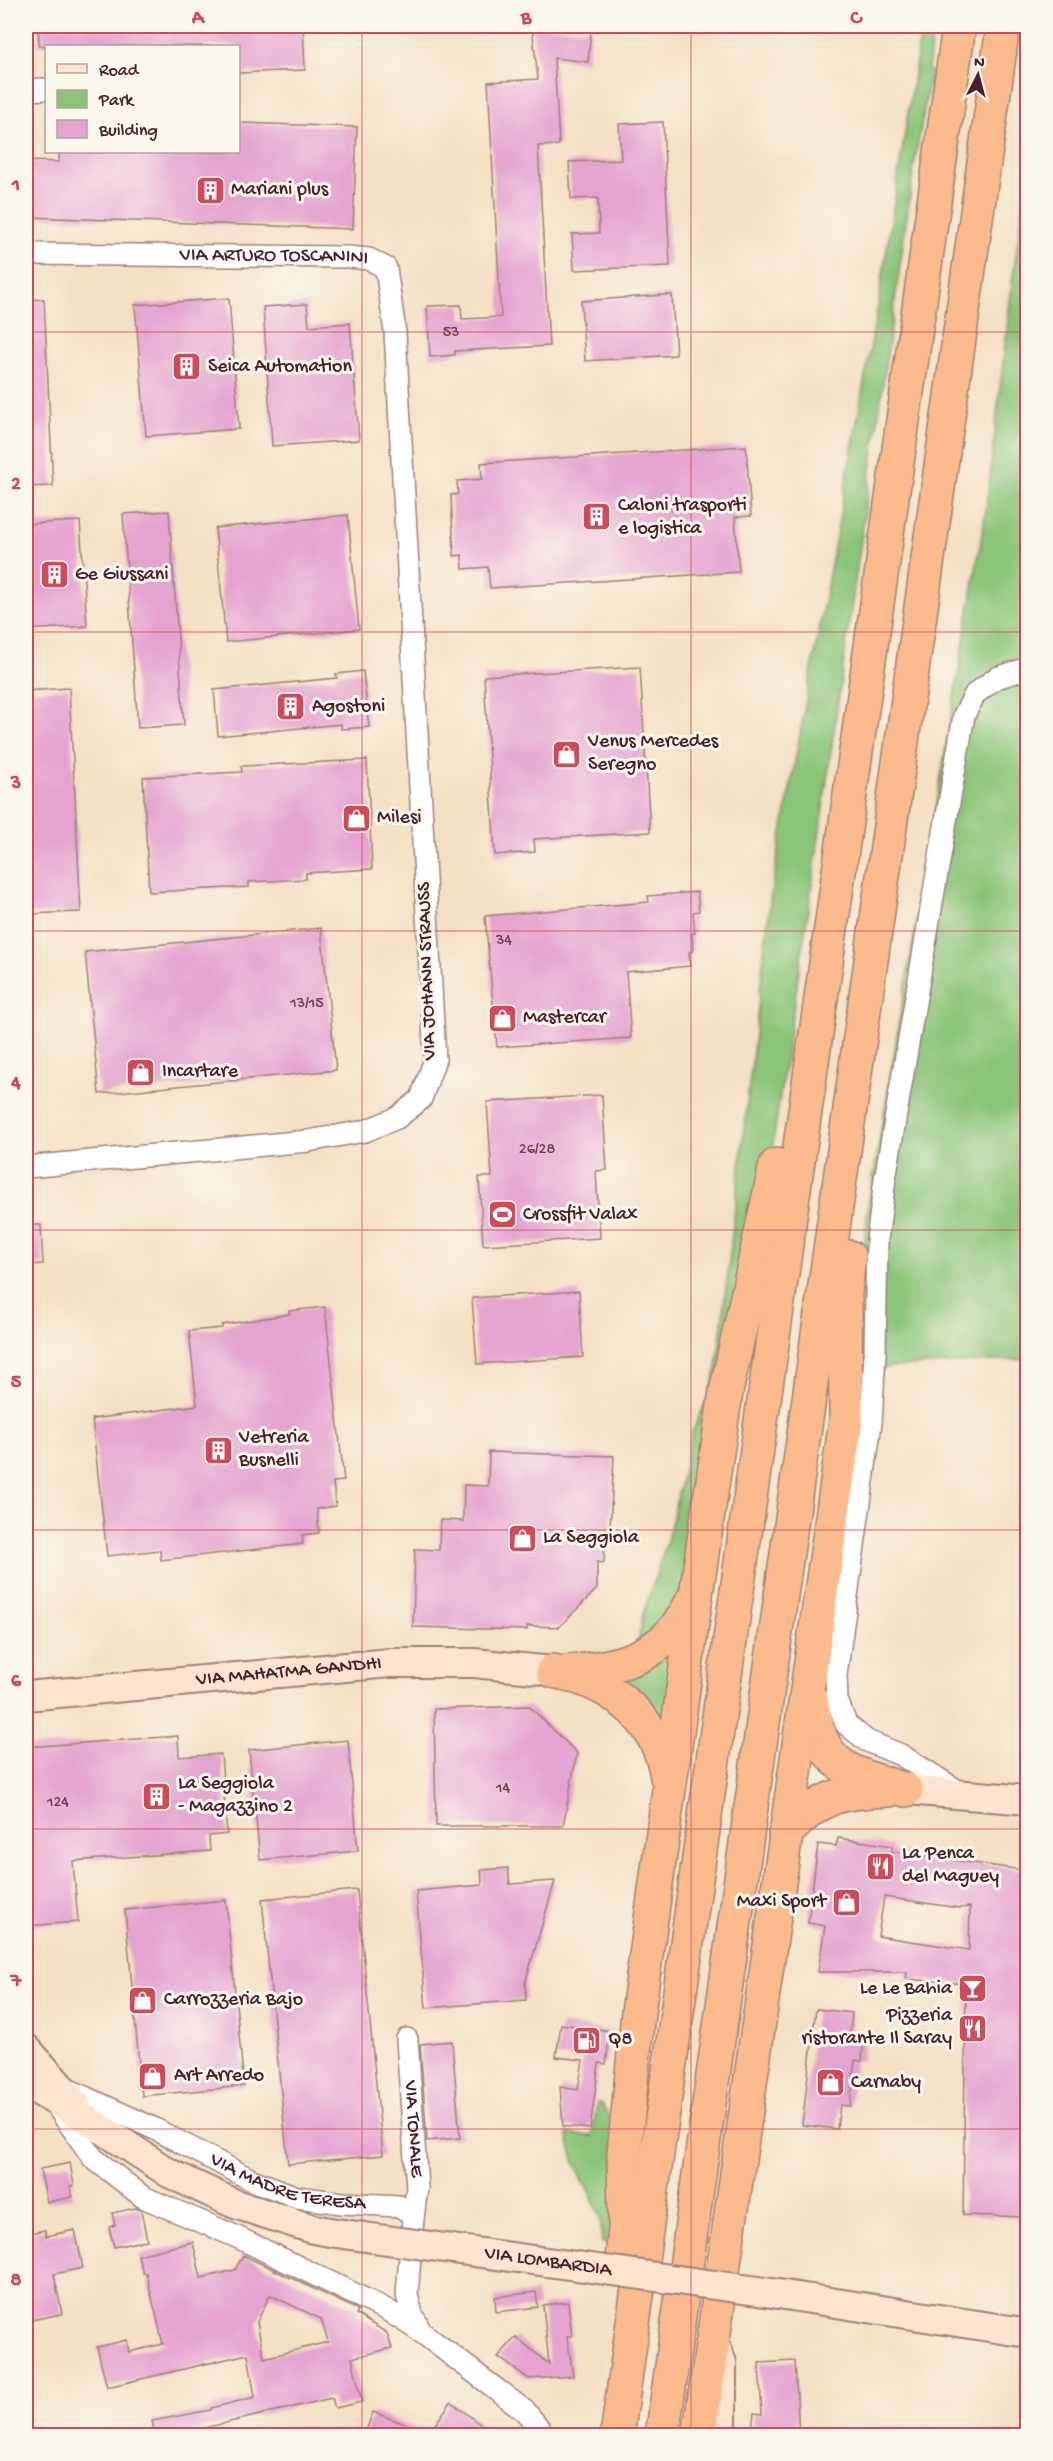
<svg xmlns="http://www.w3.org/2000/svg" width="1053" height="2461" font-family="'Gochi Hand',sans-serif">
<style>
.green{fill:#8ac478;stroke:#6a7252;stroke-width:1.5}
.building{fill:#e5a3d0;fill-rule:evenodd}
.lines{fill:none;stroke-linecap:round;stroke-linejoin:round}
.street-casing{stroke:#9f8078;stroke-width:24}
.secondary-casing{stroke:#9f8078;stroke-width:32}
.highway-casing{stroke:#9f8078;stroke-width:36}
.street{stroke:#fff;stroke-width:21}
.secondary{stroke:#fde4d1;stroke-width:28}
.highway{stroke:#fbbb8d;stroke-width:33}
.rail{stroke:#4a1f2b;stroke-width:4.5;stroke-dasharray:9 4.5;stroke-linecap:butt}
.secondary-bridge-casing{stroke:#9f8078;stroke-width:32;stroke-linecap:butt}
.highway-bridge-casing{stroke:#9f8078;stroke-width:36;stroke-linecap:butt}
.secondary-bridge{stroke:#fde4d1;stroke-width:28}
.highway-bridge{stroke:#fbbb8d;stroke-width:33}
.grid{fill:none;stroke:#d1495b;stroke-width:1.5;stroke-opacity:0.55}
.labels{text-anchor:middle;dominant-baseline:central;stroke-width:6;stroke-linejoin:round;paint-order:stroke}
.number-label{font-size:16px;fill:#714054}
.poi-label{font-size:20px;fill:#4a1f2b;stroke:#fbf7ec;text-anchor:start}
.street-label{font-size:20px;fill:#4a1f2b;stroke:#fbf7ec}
.neatline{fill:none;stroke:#d1495b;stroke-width:2}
.grid-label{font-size:20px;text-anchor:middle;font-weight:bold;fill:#d1495b}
</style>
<rect width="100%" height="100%" fill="#fbf7ec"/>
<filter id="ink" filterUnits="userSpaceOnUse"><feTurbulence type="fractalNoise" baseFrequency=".0167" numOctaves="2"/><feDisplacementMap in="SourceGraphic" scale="12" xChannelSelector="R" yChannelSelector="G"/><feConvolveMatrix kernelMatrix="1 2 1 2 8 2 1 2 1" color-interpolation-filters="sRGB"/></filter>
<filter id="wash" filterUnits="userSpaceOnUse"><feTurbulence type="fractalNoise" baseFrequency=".008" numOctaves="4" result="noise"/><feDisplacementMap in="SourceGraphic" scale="24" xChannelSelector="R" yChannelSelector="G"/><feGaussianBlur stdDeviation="1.35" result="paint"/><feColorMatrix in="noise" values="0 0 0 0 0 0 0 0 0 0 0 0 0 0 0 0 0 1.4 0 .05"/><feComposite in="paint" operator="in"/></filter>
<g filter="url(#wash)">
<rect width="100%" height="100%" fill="#f4e0c4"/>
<!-- green -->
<g class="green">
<path d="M920,36l12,2 -4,32 3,1 -17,95 -103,726 -40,263 -81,415 -19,45 -33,28 5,-29 24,-73 26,-111 18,-39 6,-24 54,-474 106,-581z"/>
<path d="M1027,177v1182l-165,10 2,-119 3,-36 119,-704 27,-235z"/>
<path d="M676,1641l-9,92 -59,-57z"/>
<path d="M597,2103l5,1 11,21 6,120 -17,-3 -2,-27 -25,-52 -8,-29 25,2z"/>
</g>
<g id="blocks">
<!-- building -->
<g class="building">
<path d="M38,26h265l2,44 -67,3v-27h-199z"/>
<path d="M532,26l59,4 -3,32 -34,-4 5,87 -21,1 11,200 -94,5v4l-25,2 -3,-51 34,-1 1,14 39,-2 -13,-235 50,-3z"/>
<path d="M663,122l7,144 -96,4 -2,-36 27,-1 -1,-35 -27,1 -2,-37 52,-2 -2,-36z"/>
<path d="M238,123l119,4 -4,102 -324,-12 2,-56 28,1v-10h179z"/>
<path d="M664,295h8l4,60 -91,6 -4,-60z"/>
<path d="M229,298l10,131 -93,7 -11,-131z"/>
<path d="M44,299l9,187 -27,1v-187z"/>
<path d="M307,304l2,22 41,-3 9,117 -87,6 -9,-139z"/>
<path d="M746,446l5,70 -16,1 4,55 -249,16 -2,-21 -25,2 -1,-14 -8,1 -3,-61 7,-1 -1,-13 25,-2 -1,-16z"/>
<path d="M169,511l15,214 -46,3 -15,-214z"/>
<path d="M348,515l11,114 -133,13 -11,-114z"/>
<path d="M80,521l7,105 -61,4v-106z"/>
<path d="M640,667l10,165 -116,7 1,13 -40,3 -11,-179z"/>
<path d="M363,671l6,56 -28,2v-5l-123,12 -4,-46 123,-12 -1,-4z"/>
<path d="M69,688l12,224 -55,2v-223z"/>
<path d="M367,760l5,109 -66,4v6l-57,3v5l-100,5 -6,-115 99,-5 -1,-6z"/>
<path d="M697,892l2,19 -6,1 2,21h-3l1,18 -4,1 1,14 -64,6 5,66 -134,9 -12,-131 164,-14 -1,-6z"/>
<path d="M321,928l15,142 -237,24 -14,-142z"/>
<path d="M602,1095l5,75 -11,1 4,67 -117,7 -4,-68h13l-5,-75z"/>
<path d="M26,1225h15l2,39 -17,1z"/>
<path d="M579,1291l4,66 -106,7 -5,-66z"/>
<path d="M325,1307l19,174 -11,1 3,24 -19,3 2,24 -17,2 1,9 -142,16 -1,-10 -53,6 -15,-137 105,-14 -8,-74 33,-3v-3l67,-11v-3z"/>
<path d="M489,1452l125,4 -4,71h-5l-1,36 -7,-1v27l-38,38 -32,-1v4l-114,-3 2,-78 24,1 1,-30 23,1 1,-36 24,1z"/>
<path d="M529,1706l48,47 -14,73h-127l-2,-117z"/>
<path d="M178,1736l1,21 42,-3 6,80 -18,2 1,15 -137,10 5,61 -52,4v-179z"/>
<path d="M348,1740l10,111 -98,9 -11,-110z"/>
<path d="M838,1838l54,8v5l136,20v346l-65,-2 3,-231 -60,-5 1,-7h-89l7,-46 -17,-3 10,-79 18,2zM884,1897l75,11 11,-1 -1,43 -91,-14z"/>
<path d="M508,1868l2,16 45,-3 -30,102 1,17 -100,8 -10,-117 66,-6 -1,-15z"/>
<path d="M357,1890l26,265 -95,9 -26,-265z"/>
<path d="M226,1900l18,186 -102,10 -17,-186z"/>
<path d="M816,2009l36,4 -2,22 14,2 -2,24 -7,-1 -5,46 -10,-1 -3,24 -35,-4z"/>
<path d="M561,2024l49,7 -4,33 -7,-1 -9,66 -27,-3 -3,-39 18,3 5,-30 -27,-3z"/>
<path d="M452,2041l8,97 -33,3 -7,-97z"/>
<path d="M70,2163l4,22 -4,1 3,11 -26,5 -7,-33z"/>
<path d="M136,2208l5,2 6,30 -33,7 -5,-20 6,-2 -3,-12z"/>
<path d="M45,2230l1,6 29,-6 8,38 -29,6 8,40 -36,7v-87z"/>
<path d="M193,2242l8,36 34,-8 8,-15 115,55 -2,4 31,19 5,15 -40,10 10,44 -27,6 -3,-10 -141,33 1,5h-37l-3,-15 59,-11v-2l44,-11 -7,-43 -141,33 -10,-40 30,-7 2,12 34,-8 -17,-71h-3l-5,-18zM270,2295l51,24 7,23 -64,16 -7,-36z"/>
<path d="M536,2292l2,15 -42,5 -1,-15z"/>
<path d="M568,2302l4,34h-5l6,40 -44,3 -31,-22 18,-20 33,27 -6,-59z"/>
<path d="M795,2361l4,75h-48l3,-23 8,1 -3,-51z"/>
<path d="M451,2402l45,34h-132l9,-24 56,21z"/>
</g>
</g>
</g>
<g filter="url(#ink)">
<use href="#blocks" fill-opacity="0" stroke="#9f8078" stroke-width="1.5"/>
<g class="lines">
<defs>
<g id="street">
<path d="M26,90l20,-1"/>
<path id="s1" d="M26,254l322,3 21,2 17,9 9,64 40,727 -14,40 -24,19 -32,13 -57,10 -282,26"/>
<path d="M961,1793l-60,-38 -34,-14 -21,-17 -9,-24 -1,-25 35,-252 4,-70 2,-113 8,-61 79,-464 11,-21 21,-16 32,-10"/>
<path id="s2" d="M407,2039l10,149 -4,30"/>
<path id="s3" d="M65,2088l90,41 97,51 45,17 45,6 57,3 11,7 3,5 -6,77 5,19 9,18"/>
<path d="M56,2105l37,53 50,39 94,40 150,73 34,22 104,79 14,17 3,8"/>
</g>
<g id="secondary">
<path id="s4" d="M26,1696l364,-33h84l79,8"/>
<path d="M906,1790l122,10"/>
<path d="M26,2048l50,56"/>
<path d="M26,2084l67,39 76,50 66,31 78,25 23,4"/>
<path d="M772,2293l256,40"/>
<path d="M718,2351l4,12v73"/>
</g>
<g id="highway">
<path d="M553,1671c57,11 105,46 114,106"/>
<path d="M567,1672c55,-5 100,-16 125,-71"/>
<path d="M811,1699c11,70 33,71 95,91"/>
<path d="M785,1834c39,-39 50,-41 104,-44"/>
<path d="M622,2259l3,-30 -1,-76 14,-140 60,-432 28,-189 50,-227"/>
<path d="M617,2436l342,-2410"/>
<path d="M662,2436l334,-2358"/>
<path d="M699,2436l147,-1016 -1,-126 4,-37"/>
</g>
</defs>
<!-- street casing -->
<use href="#street" class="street-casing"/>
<!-- secondary casing -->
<use href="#secondary" class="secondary-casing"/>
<!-- highway casing -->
<use href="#highway" class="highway-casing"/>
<!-- street -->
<use href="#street" class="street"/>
<!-- secondary -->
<use href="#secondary" class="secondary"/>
<!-- highway -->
<use href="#highway" class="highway"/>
<!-- rail -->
<path class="rail" d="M989,26l39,4"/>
<defs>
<g id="secondary-bridge">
<path id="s5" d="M336,2233l436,60"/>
</g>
<path id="highway-bridge" d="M996,78l7,-52"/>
</defs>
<!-- secondary-bridge casing -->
<use href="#secondary-bridge" class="secondary-bridge-casing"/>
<!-- highway-bridge casing -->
<use href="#highway-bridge" class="highway-bridge-casing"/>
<!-- secondary-bridge -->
<use href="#secondary-bridge" class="secondary-bridge"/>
<!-- highway-bridge -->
<use href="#highway-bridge" class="highway-bridge"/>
</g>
</g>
<!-- grid -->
<path class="grid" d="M362,26v2410M691,26v2410M26,332h1002M26,632h1002M26,931h1002M26,1230h1002M26,1530h1002M26,1829h1002M26,2129h1002"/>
<!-- icons -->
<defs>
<symbol id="building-square" viewBox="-11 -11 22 22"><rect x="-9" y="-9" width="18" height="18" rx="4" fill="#d1495b" stroke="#fbf7ec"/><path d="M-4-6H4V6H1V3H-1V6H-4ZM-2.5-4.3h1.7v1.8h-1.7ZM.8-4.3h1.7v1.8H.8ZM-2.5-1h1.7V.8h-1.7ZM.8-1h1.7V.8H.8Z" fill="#fff"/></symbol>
<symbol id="shop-square" viewBox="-11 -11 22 22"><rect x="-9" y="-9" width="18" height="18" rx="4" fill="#d1495b" stroke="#fbf7ec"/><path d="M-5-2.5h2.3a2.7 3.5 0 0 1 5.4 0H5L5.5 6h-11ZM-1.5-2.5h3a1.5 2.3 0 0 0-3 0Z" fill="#fff"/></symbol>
<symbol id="stadium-square" viewBox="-11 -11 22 22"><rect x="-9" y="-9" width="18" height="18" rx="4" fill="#d1495b" stroke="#fbf7ec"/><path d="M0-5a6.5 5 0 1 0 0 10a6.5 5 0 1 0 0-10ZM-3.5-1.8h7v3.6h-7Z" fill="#fff"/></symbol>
<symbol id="restaurant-square" viewBox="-11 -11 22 22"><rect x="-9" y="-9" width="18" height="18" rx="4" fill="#d1495b" stroke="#fbf7ec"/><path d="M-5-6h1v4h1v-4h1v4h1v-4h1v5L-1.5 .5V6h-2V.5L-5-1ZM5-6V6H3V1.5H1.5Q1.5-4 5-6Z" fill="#fff"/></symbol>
<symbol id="bar-square" viewBox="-11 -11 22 22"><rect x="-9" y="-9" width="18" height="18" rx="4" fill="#d1495b" stroke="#fbf7ec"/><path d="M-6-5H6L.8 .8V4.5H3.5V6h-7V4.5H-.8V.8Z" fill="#fff"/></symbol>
<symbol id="fuel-square" viewBox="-11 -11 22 22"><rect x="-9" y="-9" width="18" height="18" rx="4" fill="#d1495b" stroke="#fbf7ec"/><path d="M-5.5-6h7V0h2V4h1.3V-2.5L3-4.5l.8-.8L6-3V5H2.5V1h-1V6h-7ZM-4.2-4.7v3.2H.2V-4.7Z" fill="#fff"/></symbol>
</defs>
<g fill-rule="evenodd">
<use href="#building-square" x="194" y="174" width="33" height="33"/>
<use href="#building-square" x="170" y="350" width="33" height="33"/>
<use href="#building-square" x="580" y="500" width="33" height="33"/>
<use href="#building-square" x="38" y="558" width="33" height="33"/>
<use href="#building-square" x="274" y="690" width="33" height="33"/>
<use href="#shop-square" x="550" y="738" width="33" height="33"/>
<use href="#shop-square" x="340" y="802" width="33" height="33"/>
<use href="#shop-square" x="486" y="1002" width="33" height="33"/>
<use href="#shop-square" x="124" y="1056" width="33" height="33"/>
<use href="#stadium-square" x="486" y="1198" width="33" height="33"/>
<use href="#building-square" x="202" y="1434" width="33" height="33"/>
<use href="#shop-square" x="506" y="1522" width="33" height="33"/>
<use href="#building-square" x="140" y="1780" width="33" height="33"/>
<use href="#restaurant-square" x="864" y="1850" width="33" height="33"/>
<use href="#shop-square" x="830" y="1886" width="33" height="33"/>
<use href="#bar-square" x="956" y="1972" width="33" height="33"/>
<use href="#shop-square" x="126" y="1984" width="33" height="33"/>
<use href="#restaurant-square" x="956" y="2012" width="33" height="33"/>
<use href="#fuel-square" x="570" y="2024" width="33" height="33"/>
<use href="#shop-square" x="136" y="2060" width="33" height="33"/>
<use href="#shop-square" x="814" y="2066" width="33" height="33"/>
</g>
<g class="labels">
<!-- number labels -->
<g class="number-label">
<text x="451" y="333">53</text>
<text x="504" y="941">34</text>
<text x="307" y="1004">13/15</text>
<text x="537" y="1150">26/28</text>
<text x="503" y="1789">14</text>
<text x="58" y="1803">124</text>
</g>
<!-- poi labels -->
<g class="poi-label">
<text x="231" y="190">Mariani plus</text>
<text x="208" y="367">Seica Automation</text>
<text x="618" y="506">Caloni trasporti<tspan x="618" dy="23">e logistica</tspan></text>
<text x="75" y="575">Ge Giussani</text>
<text x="312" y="707">Agostoni</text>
<text x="588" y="742">Venus Mercedes<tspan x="588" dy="23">Seregno</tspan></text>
<text x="377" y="818">Milesi</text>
<text x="523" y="1018">Mastercar</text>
<text x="162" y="1072">Incartare</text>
<text x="523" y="1215">Crossfit Valax</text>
<text x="239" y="1438">Vetreria<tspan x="239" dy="23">Busnelli</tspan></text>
<text x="543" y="1538">La Seggiola</text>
<text x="178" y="1784">La Seggiola<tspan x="178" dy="23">- Magazzino 2</tspan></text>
<text x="902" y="1854">La Penca<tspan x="902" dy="23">del Maguey</tspan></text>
<text x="826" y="1902" text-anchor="end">Maxi Sport</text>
<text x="952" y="1989" text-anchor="end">Le Le Bahia</text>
<text x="164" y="2000">Carrozzeria Bajo</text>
<text x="952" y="2016" text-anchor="end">Pizzeria<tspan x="952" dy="23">ristorante Il Saray</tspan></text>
<text x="608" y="2040">Q8</text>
<text x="174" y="2076">Art Arredo</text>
<text x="851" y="2083">Carnaby</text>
</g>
<!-- street labels -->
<g class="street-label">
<text stroke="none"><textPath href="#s1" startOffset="248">VIA ARTURO TOSCANINI</textPath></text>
<text transform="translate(428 971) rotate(-92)">VIA JOHANN STRAUSS</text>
<text stroke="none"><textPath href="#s4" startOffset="264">VIA MAHATMA GANDHI</textPath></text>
<text stroke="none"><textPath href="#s2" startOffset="90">VIA TONALE</textPath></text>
<text stroke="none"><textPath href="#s3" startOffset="244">VIA MADRE TERESA</textPath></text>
<text stroke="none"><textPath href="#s5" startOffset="214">VIA LOMBARDIA</textPath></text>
</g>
</g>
<!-- margin -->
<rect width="1053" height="2461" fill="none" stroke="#fbf7ec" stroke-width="66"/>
<!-- legend -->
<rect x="45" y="45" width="195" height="108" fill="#fbf7ec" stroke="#b4a19f" stroke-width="1.5"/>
<rect x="57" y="64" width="30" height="9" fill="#fde4d1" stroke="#b4a19f" stroke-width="1.5"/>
<text x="99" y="75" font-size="18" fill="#4a1f2b">Road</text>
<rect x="57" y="90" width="30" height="18" fill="#8ac478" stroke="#b4a19f" stroke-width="1.5"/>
<text x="99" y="105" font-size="18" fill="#4a1f2b">Park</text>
<rect x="57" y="120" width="30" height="18" fill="#e5a3d0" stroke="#b4a19f" stroke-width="1.5"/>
<text x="99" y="135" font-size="18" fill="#4a1f2b">Building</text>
<!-- north arrow -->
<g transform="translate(978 75) rotate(6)" stroke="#fbf7ec" stroke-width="4.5" paint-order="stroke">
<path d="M0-4.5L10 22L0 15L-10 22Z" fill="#4a1f2b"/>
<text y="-9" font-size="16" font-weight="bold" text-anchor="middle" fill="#4a1f2b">N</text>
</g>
<rect x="33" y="33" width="987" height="2395" class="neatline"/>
<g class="grid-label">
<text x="198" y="23">A</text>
<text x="526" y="23">B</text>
<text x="856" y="23">C</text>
<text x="16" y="190">1</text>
<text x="16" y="489">2</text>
<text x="16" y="788">3</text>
<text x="16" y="1088">4</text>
<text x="16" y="1387">5</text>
<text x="16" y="1686">6</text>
<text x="16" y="1986">7</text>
<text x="16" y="2285">8</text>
</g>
</svg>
